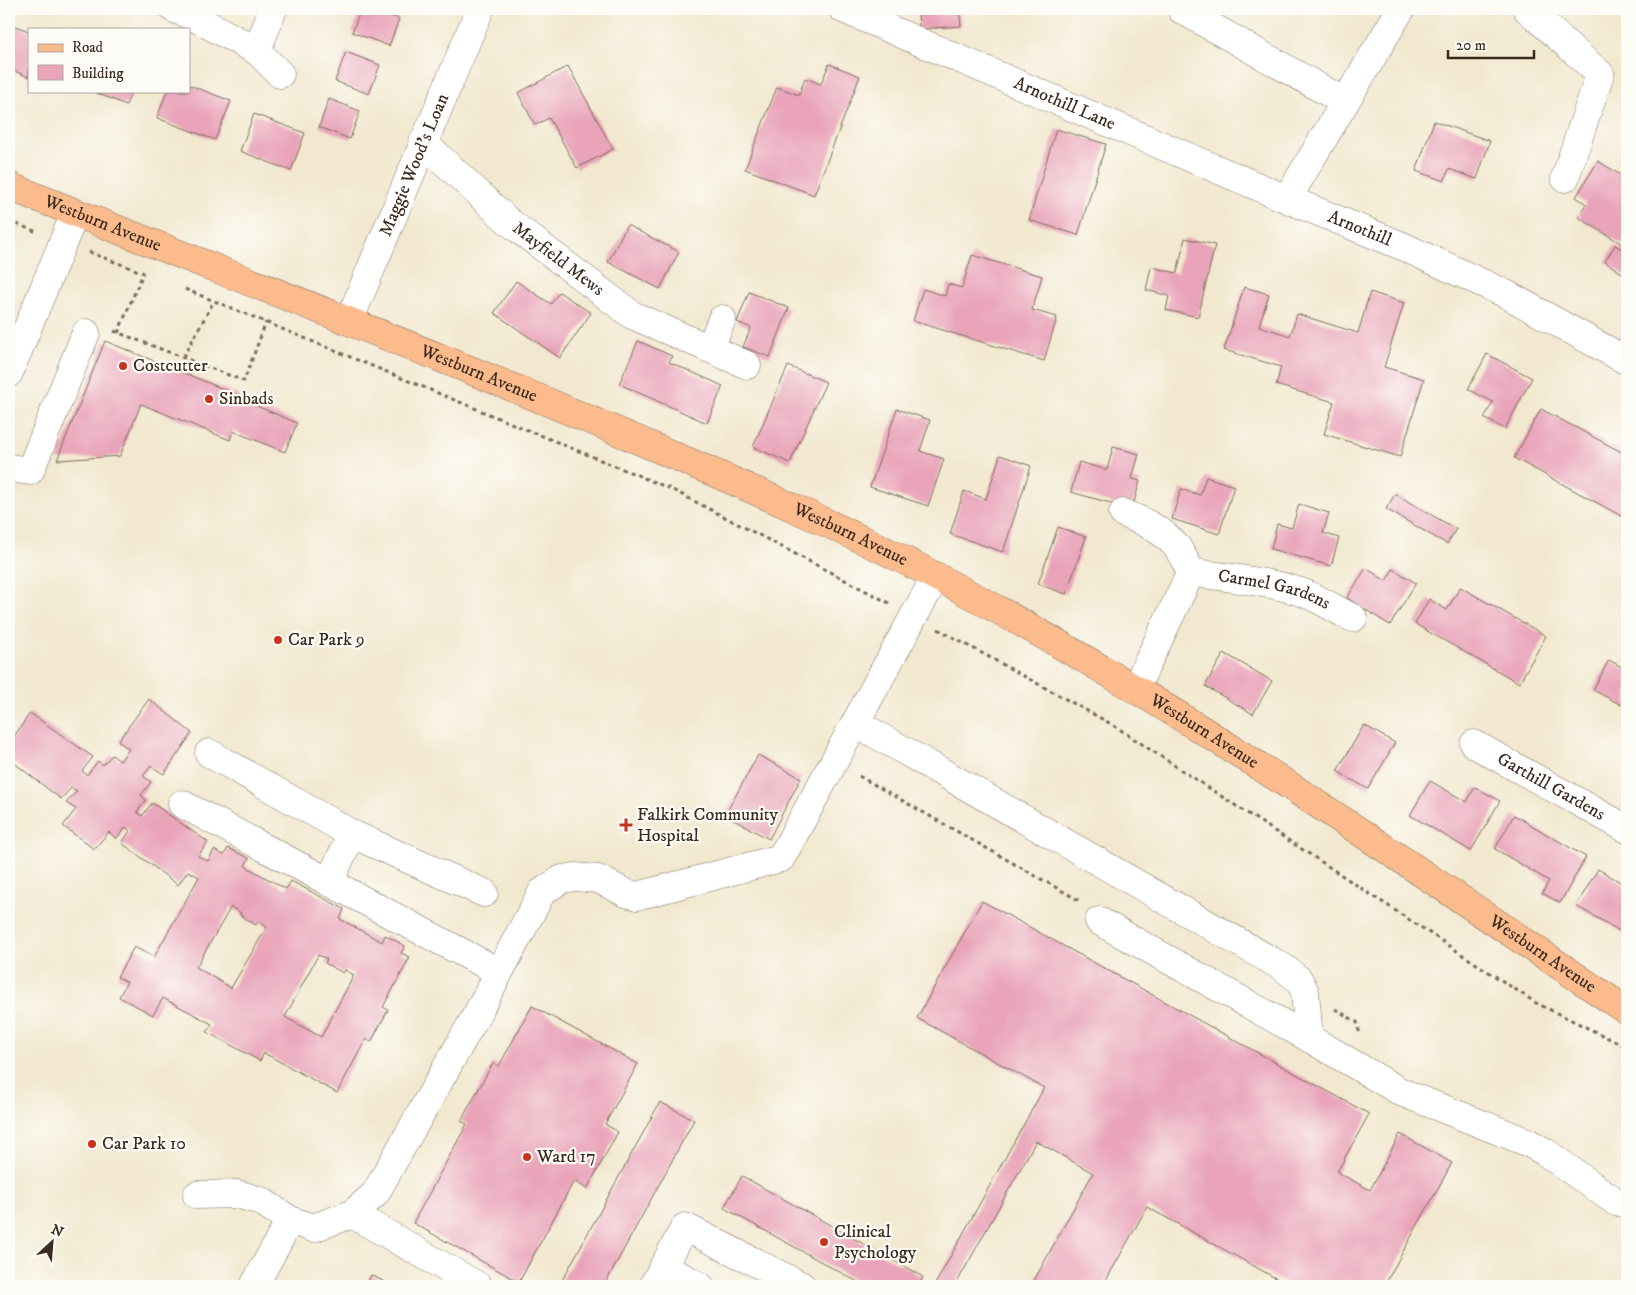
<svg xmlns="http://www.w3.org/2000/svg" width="1636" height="1295" font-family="'IM FELL DW Pica',serif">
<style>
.building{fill:#e9a4b9;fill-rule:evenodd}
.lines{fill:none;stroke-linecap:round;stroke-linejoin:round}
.minor-casing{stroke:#7b6c5c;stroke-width:29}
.major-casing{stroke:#7b6c5c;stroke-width:29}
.path{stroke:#7b6c5c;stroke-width:3;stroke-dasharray:4 4;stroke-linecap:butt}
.minor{stroke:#fff;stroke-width:28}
.major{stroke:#fbbb8d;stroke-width:28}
.poi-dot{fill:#c8321e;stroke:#fdfcf7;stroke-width:2}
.labels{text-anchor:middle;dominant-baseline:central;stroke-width:4.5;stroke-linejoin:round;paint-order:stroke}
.street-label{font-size:18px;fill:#3b2a1e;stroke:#fdfcf7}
.poi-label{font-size:18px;fill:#3b2a1e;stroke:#fdfcf7;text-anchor:start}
</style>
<rect width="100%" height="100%" fill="#fdfcf7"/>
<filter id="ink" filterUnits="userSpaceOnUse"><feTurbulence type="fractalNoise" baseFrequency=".02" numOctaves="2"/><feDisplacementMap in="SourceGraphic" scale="10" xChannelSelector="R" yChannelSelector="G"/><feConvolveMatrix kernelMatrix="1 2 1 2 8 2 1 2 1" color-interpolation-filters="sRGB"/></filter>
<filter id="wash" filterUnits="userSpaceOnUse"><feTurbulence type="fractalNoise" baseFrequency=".0096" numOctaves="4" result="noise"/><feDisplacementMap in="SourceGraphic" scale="20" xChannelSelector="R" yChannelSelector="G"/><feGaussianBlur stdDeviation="1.12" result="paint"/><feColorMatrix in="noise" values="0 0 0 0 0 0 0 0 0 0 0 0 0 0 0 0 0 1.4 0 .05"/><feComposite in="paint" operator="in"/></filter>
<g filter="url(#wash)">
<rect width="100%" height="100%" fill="#f2e8cf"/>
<g id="blocks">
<!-- building -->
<g class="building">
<path d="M361,9h12l26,10 -10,27 -37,-14z"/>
<path d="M918,9h41l2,17 -42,3z"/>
<path d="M9,24l20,7v46l-20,-8z"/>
<path d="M346,52l34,13 -11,29 -34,-13z"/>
<path d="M829,64l31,12 -46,119 -69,-26 32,-82 22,8 6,-17 16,6z"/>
<path d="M568,66l45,83 -36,19 -28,-50 -14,7 -17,-32z"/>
<path d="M189,85l42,16 -16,39 -58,-22 10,-27h22z"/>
<path d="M92,91h40l-6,14z"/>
<path d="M329,99l31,12 -10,28 -31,-12z"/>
<path d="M254,114l51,19 -14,38 -51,-20z"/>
<path d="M1434,121l56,20 -13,38 -28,-10 -5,12 -28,-10z"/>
<path d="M1056,129l50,15 -28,91 -49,-15z"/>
<path d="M1598,161l29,18v57l-5,8 -44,-27 8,-13 -10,-7z"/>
<path d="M627,225l52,27 -19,37 -52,-27z"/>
<path d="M1185,238l30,7 -17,72 -32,-7 3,-14 -23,-6 5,-23 26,6z"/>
<path d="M1615,245l12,7v24l-22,-14z"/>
<path d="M972,255l70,21 -10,34 25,7 -13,44 -131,-40 10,-32 22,7 3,-12 14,4z"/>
<path d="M516,281l35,23 8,-12 32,21 -31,45 -66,-45z"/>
<path d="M1244,287l25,7 -10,32 31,10 7,-22 61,19 12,-41 34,11 -20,64 40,12 -24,78 -76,-23 10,-32 -58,-17 5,-18 -57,-17z"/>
<path d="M749,292l40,16 -19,49 -27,-10 8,-19 -14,-6z"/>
<path d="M105,341l143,58 -1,3 50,21 -12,29 -52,-21 -3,9 -89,-36 -21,52 -63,4z"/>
<path d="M638,341l34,15 -3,6 54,24 -16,37 -88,-39z"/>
<path d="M1487,354l45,24 -27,51 -21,-11 9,-16 -25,-13z"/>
<path d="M788,366l38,16 -36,81 -37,-16z"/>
<path d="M897,409l33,11 -10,31 24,8 -16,47 -58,-19z"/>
<path d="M1541,409l86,46v64l-113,-61z"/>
<path d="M1113,447l26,7 -7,25 8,2 -8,28 -61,-17 8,-30 28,8z"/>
<path d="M1000,455l31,11 -28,86 -53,-18 14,-43 22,8z"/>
<path d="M1206,477l28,9 -15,48 -47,-15 9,-30 19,6z"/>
<path d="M1395,494l61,35 -9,15 -61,-35z"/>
<path d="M1299,504l30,9 -6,20 16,5 -8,28 -60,-17 6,-25 15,4z"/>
<path d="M1058,527l28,10 -20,57 -28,-10z"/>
<path d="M1366,568l20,13 7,-12 23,14 -26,42 -43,-27z"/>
<path d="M1460,587l86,49 -27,47 -104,-59 14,-25 18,11z"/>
<path d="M1224,653l48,28 -19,33 -48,-28z"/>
<path d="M1609,660l18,10v38l-34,-18z"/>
<path d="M149,699l43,34 -28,41 -13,-8 -8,10 8,6 -10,13 5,5 -9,12 5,4 10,-13 56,39 -10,14 10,5 6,-11 10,5 4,-7 21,10 -4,8 41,23 5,-8 53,28 -4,10 42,23 3,-7 20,11 -4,7 9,4 -27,50 5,3 -17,32 -5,-3 -29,54 -73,-40 -4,8 -53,-29 5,-8 -49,-26 -10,17 -34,-18 8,-15 -10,-5 17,-30 20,10 45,-80 -11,-6 -10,14 -56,-42 8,-12 -4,-4 -10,12 -7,-7 -15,17 -31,-23 13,-17 -10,-6 11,-12 -6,-3 -10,11 -52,-40v-15l21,-31 63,44 -11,14 5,4 11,-14 5,4 9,-10 8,6 9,-12 -11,-8zM231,907l10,6 -1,2 16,10 2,-4 9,6 -36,61 -35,-21zM318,955l9,4 -2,4 18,10 2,-3 9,5 -33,62 -36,-20z"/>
<path d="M1364,725l31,18 -27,46 -31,-18z"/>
<path d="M758,755l43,23 -32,61 -44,-24z"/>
<path d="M1430,781l37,21 8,-15 25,14 -29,50 -61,-36z"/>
<path d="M1514,815l72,42 -26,46 -18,-10 7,-12 -54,-32z"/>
<path d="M1598,869l29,17v49l-51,-29z"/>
<path d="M982,901l387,213 -32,58 33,18 30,-56 52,29 -68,123h-94l-143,-79 -44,79h-72l62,-113 -57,-32 -81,145h-21l110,-198 -127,-70z"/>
<path d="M532,1006l106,58 -33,60 13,8 -31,57 -13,-8 -55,101 -106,-59 54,-99 -6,-3 32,-58 6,3z"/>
<path d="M660,1102l34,18 -90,166h-45z"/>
<path d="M742,1176l181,101 -5,9h-53l-141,-78z"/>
<path d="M371,1275l22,11h-28z"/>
</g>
</g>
</g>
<g filter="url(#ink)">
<use href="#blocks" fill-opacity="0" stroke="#7b6c5c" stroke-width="1"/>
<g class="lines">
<defs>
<g id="minor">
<path d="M174,9l16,6 67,36 23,23"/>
<path id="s1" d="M843,9l444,190"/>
<path id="s2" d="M1401,9l-114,190 115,47 104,48 121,67"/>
<path d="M1527,9l73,65 -35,104"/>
<path d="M1182,10l163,92"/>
<path d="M257,51l16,-42"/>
<path id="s3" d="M423,142l85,79 124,94 115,50"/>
<path id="s4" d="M349,321l131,-312"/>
<path d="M710,349l12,-30"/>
<path d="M9,373l66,-160"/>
<path d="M9,468l21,3 56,-138"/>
<path d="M1123,513c20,8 40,17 54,34 5,8 10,17 14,25l-56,117"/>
<path id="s5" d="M1191,572c37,6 75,9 110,20 18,6 35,18 52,26"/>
<path d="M856,723l428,245 15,12 6,12 4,46"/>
<path id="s6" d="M1474,744l153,85"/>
<path d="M209,753l143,81 132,59"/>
<path d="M182,804l317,168"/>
<path d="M329,882l23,-48"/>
<path d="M1099,921l210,117 92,54 128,51 16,9 71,50 11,1"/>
<path d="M197,1195l40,-1 24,7 29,19 23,8 39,-14 23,-20 102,-180 65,-122 20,-13 13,-2 23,2 28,14 11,3 144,-38 155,-282"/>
<path d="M352,1214l126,72"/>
<path d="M663,1267l37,19"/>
<path d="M254,1286l36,-66"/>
<path d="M653,1286l32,-59 117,59"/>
</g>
<g id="major">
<path id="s7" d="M9,186c215,87 432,169 645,261 96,41 191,82 283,130 241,126 465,283 690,434"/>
</g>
</defs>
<!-- minor casing -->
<use href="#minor" class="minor-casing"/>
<!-- major casing -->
<use href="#major" class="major-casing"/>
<!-- path -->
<g class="path">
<path d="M9,221l28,11"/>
<path d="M89,252l55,21"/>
<path d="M185,289l486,200 218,114"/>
<path d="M114,331l130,50 22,-59"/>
<path d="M118,333l25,-60"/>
<path d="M183,357l31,-56"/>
<path d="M938,629l175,96 423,278 91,44"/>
<path d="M859,776l221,125"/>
<path d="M1335,1009l22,13 3,13"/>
</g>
<!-- minor -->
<use href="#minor" class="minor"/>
<!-- major -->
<use href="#major" class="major"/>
</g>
</g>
<!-- markers -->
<g class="poi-dot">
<circle cx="123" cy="366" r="5"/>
<circle cx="209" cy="399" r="5"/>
<circle cx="278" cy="640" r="5"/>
<path d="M623.5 817.5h5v5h5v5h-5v5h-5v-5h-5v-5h5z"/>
<circle cx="92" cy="1144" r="5"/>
<circle cx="527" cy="1157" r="5"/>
<circle cx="824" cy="1242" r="5"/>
</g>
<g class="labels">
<!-- street labels -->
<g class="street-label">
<text stroke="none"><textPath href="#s1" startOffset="241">Arnothill Lane</textPath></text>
<text stroke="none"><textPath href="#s4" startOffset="169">Maggie Wood's Loan</textPath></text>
<text stroke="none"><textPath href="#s7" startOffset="101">Westburn Avenue</textPath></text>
<text stroke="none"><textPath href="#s2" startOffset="300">Arnothill</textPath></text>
<text stroke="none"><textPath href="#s3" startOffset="179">Mayfield Mews</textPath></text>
<text stroke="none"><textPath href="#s7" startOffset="506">Westburn Avenue</textPath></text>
<text stroke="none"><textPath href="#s7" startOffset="911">Westburn Avenue</textPath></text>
<text stroke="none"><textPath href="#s5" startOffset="85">Carmel Gardens</textPath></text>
<text stroke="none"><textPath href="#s7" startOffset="1316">Westburn Avenue</textPath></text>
<text stroke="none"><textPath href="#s6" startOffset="88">Garthill Gardens</textPath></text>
<text stroke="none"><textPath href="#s7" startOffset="1721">Westburn Avenue</textPath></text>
</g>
<!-- poi labels -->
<g class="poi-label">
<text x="133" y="366">Costcutter</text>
<text x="219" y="399">Sinbads</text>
<text x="288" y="640">Car Park 9</text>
<text x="637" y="815">Falkirk Community<tspan x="637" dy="21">Hospital</tspan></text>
<text x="102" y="1144">Car Park 10</text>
<text x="537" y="1157">Ward 17</text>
<text x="834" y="1232">Clinical<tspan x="834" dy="21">Psychology</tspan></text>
</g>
</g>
<!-- margin -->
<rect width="1636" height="1295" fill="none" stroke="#fdfcf7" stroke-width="30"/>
<!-- legend -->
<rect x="28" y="28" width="162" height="65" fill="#fdfcf7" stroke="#afa8a0"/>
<rect x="38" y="44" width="25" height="8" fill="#fbbb8d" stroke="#afa8a0"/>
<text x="72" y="52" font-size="15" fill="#3b2a1e">Road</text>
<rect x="38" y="65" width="25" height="15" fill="#e9a4b9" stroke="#afa8a0"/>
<text x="72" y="78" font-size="15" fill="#3b2a1e">Building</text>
<!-- north arrow -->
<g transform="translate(52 1242) rotate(26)" stroke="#fdfcf7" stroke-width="4" paint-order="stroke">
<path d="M0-4L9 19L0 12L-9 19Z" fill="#3b2a1e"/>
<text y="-8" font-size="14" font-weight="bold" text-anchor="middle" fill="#3b2a1e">N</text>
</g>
<!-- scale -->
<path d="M1448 50v8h86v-8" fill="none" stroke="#3b2a1e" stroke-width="2.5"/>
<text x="1456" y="50" font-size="15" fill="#3b2a1e" stroke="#fdfcf7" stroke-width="4" paint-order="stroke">20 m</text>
</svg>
